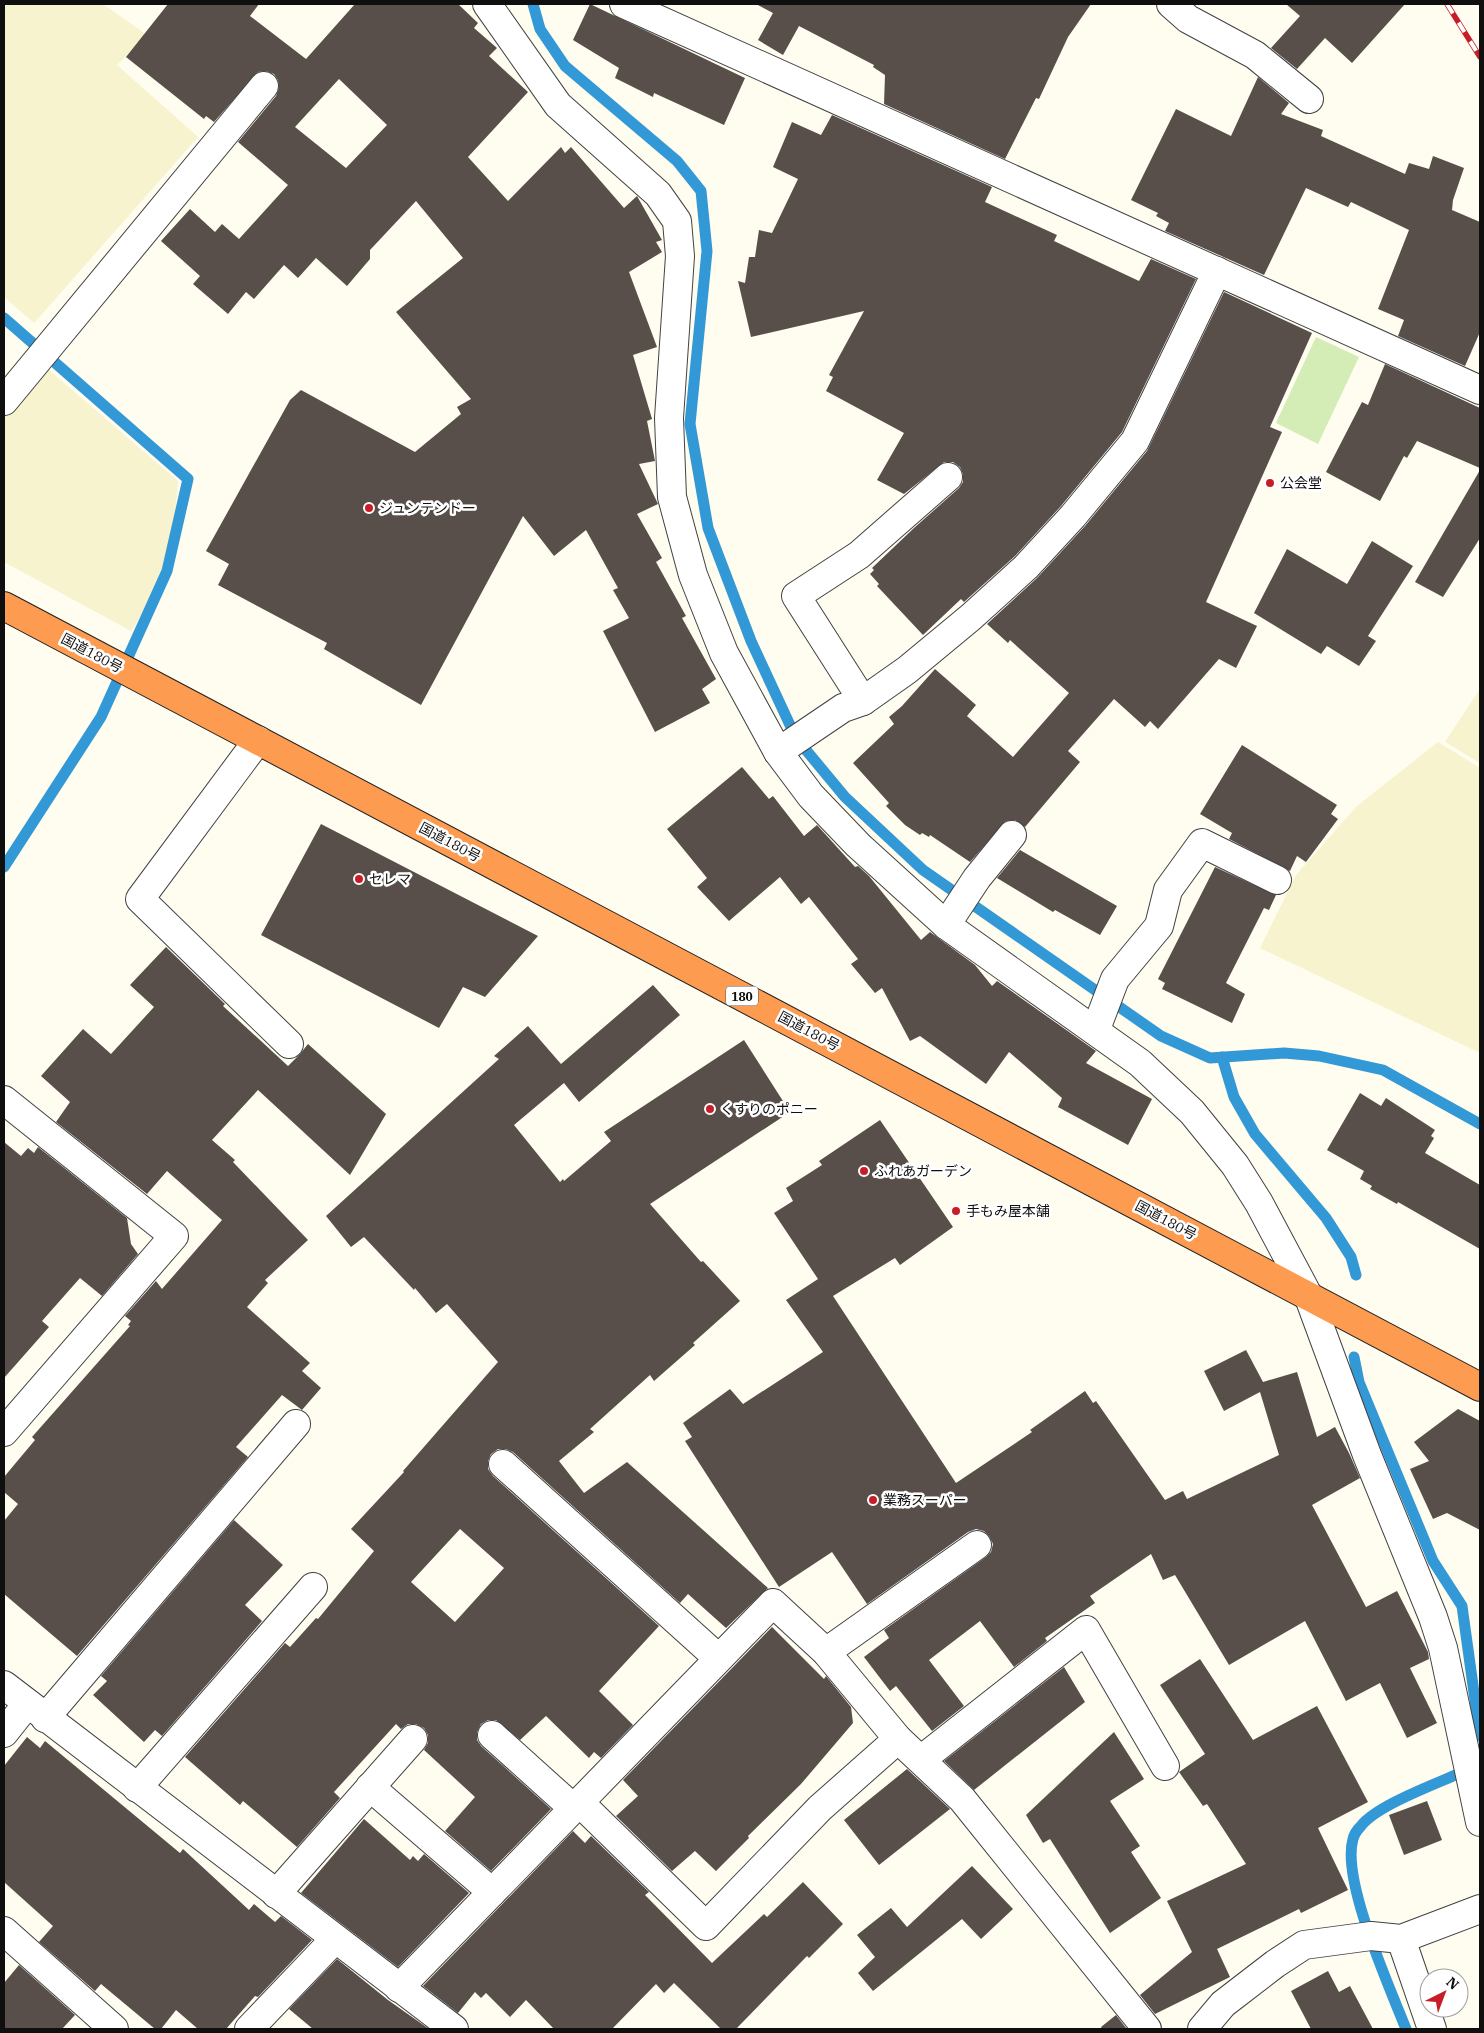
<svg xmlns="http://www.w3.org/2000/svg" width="1484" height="2033" font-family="'IBM Plex Serif','Noto Sans JP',serif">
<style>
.farmland{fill:#f7f3ce}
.green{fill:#d4edb7}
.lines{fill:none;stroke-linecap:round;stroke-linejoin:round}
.stream{stroke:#3399d6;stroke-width:11}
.building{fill:#584f4a;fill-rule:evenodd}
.minor-casing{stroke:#424242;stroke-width:30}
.highway-casing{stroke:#202020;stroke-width:30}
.minor{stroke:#fff;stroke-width:28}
.highway{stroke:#fd9b50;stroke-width:28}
.rail-casing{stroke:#c81d29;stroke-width:5.5}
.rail{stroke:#fff;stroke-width:4;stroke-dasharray:11;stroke-linecap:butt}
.poi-dot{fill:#c81d29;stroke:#fff;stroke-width:2}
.labels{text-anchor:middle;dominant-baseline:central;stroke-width:5;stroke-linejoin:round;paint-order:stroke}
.shield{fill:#fff;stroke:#575757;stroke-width:1}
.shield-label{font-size:12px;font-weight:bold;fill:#0f0f0f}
.poi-label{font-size:14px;fill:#0f0f0f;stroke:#fff;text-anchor:start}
.street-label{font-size:14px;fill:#0f0f0f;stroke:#fff}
</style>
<rect width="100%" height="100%" fill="#fffcf0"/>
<!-- farmland -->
<g class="farmland">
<path d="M4,4h99l44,31 -30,30 81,72 -164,186 -30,-26z"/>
<path d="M43,365l135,116 -4,45 -14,58 -29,47 -127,-69v-146z"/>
<path d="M1480,689v74l-35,-21z"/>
<path d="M1438,742l42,26v285l-220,-105 36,-73 61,-69z"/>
</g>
<!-- green -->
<path class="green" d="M1316,337l43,20 -41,87 -42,-21z"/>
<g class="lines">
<!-- stream -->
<g class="stream">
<path d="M533,4l7,25 25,37 112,95 24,30 6,60 -17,173 18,104 43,113 45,97 49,59 78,73 238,166 49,22 74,-5 35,3 64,14 97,54"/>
<path d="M4,318l184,161 -21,92 -66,146 -97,150"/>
<path d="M1222,1057l12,40 21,37 71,84 25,39 5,18"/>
<path d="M1354,1357l5,25 74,179 29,45 18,130"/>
<path d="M1406,2029c-16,-41 -65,-149 -53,-190 1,-4 5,-10 8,-13 17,-22 81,-44 108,-57"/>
</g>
</g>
<!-- building -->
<g class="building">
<path d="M168,4h91l-9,12 56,43 49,-55h103l20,19 -4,5 23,20 -8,8 39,36 -60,65 40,44 53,-54 4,6 6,-6 53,61 13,-12 25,44 -6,2 6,10 -33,20 28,75 -24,8 19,64 -5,2 8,40 -16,3 19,40 -21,10 25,44 -6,4 30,54 -4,2 34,61 -14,10 8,14 -55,29 -52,-101 26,-13 -16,-28 5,-2 -32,-58 -32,26 -31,-40 -102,189 -97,-56 3,-6 -109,-58 11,-21 -23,-13 84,-151 11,-10 114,62 46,-38 -4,-7 14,-8 -75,-87 67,-54 -47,-57 -46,49v9l-23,27 -31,-28 -18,20 -14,-13 -30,34 -8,-7 -18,22 -35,-30 7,-8 -39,-35 29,-32 25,23 7,-8 17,15 49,-54 -50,-43 38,-46 3,-8 -1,-8 -4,-6 -8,-3 -8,1 -44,50 -8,-6 -2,3 -78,-62zM339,79l48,46 -41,43 -51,-41z"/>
<path d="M590,4l155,74 -21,47 -70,-32 -1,4 -38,-19 4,-10 -46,-28z"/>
<path d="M756,4h335l-23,33 -29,62 -3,-1 -31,61 -121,-55 1,-29 -12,-8 1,-2 -75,-39 -16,29 -25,-15 15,-27z"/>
<path d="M1286,4h119l-53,59 -27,-25 -28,31 -26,-21 29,-32z"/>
<path d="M1258,77l31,26 -8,11 42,16 -2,6 84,38 4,-11 20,6 4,-13 31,12 -11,32 -1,10 28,12v110l-15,34 -67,-30 6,-16 -26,-11 31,-79 -58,-28 -3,5 -42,-19 -42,87 -99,-44 4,-8 -13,-7 2,-3 -27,-13 45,-91 55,27z"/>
<path d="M832,115l160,72 -7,15 72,33 -3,6 85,40 12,-22 45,20 -74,153 -61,74 -46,50 -51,46 -3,-3 -38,36 -46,-49 2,-2 -9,-10 4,-4 -2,-2 42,-40 45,-40 4,-6v-8l-3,-7 -7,-5h-9l-40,32 -27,-14 27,-47 -78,-42 7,-14 -4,-2 35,-64 -113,26 -13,-56 7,2 4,-26h6l4,-27 13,3 26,-54 -25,-12 19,-45 29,13z"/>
<path d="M1224,292l88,41 -42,94 12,5 -76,170 51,24 -21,42 -17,-9 -61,70 -8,-8 -5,6 -31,-28 -46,52 12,11 -55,65 -10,-7 -9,1 -36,41 -40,-27 -1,2 -7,-4 -2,2 -15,-10 -19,-19 3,-3 -36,-40 41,-39 -5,-7 13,-11 33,-37 41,36 -9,11 46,41 56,-64 -59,-53 -2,3 -21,-19 50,-46 48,-52 62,-75z"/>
<path d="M1385,364l95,44v60l-63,-27 -10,17 -3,-2 -24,45 -54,-29 36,-70 6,3z"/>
<path d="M1480,470v68l-37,59 -28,-15z"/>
<path d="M1372,541l41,25 -45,70 8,5 -17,25 -32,-20 -6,8 -67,-41 33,-64 60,35z"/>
<path d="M1242,745l95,60 -6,9 7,5 -32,43 -9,-6 -7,15 -61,-32 3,-6 -32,-19z"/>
<path d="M742,767l27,32 4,-3 31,40 13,-11 38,42 3,-1 11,10 52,64 9,-8 45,33 17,21 5,-5 99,70 -10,12 66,36 -24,46 -70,-38 4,-9 -53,-46 -23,32 -66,-48 -10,5 -28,-53 -7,5 -24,-29 7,-5 -49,-62 -8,7 -21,-27 -51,44 -32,-34 10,-9 -40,-49z"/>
<path d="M321,824l217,112 -53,61 -22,-10 -24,41 -178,-93z"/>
<path d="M1020,850l97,56 -17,29 -45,-25 -2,2 -56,-34z"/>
<path d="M1215,867l61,28 -7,15 -5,-2 -38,75 19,11 -13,29 -70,-34 3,-6 -7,-4z"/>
<path d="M166,947l59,57 -2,2 65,60 12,-12 8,-10 78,70 -36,61 -92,-85 -46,50 23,20 -2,2 75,78 -43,40 3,3 -21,24 63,56 -8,8 19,17 -19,22 -20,-15 -46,52 12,10 -171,199 -73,-62v-73l14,-17 -14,-12v-15l31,-37 -3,-3 98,-111 -2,-1 3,-4 -6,-5 31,-35 6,8 60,-69 -55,-49 -20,23 -91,-72 14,-20 -29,-26 42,-47 28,25 43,-47 -24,-22z"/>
<path d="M653,985l27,30 -101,87 -15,-19 -50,42 46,57 3,-3 1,2 47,-40 -7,-9 140,-92 46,72 -140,92 51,58 2,-1 37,40 -47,42 2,2 -41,36 -4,-6 -60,54 4,3 -35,29 25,32 43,-31 141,126 -42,40 -38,-34 -8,9 -167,-151 -7,-3h-8l-7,5 -3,7v8l5,7 166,150 -60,65 34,34 -32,33 -7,-6 -5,6 -43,-42 -26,24 -24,-20h-8l-7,4 -4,8v8l4,6 70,63 -60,62 -46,-40 30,-34 -51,-47 4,-7v-8l-4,-7 -8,-4h-8l-7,5 -5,-5 -62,68 6,6 -43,49 -54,-46 -3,4 -55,-48 100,-114 5,4 26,-29 2,1 56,-68 -23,-22 53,-57 -1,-1 95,-109 -51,-58 -11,9 -21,-25 -1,2 -50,-53 -13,10 -25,-31 173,-157 -5,-3 34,-30 33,38zM460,1529l44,39 -49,54 -44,-40z"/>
<path d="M1360,1093l21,13 5,-8 49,32 -4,6 3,2 -9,15 55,32v64l-82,-47 -1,2 -27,-15 2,-3 -12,-7 4,-8 -37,-21z"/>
<path d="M880,1120l73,107 -53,38 -5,-7 -62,38 123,187 76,-51 -2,-2 55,-39 8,12 3,-2 69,99 18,-9 4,8 92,-44 -19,-63 -36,19 -20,-40 42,-21 17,32 34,-10 20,65 18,-10 14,26 11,25 -48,27 54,102 31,-16 31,61 1,7 -19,9 27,55 -30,15 -27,-55 -34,18 -41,-80 -76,44 -54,-90 -12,5 -12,-26 -61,42 5,7 -50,35 2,3 -33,26 -34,-46 -51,39 35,46 -32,25 -36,-45 -6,5 -26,-34 25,-19 -5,-8 102,-73 5,-5 2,-8 -4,-8 -5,-5 -8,-2 -8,3 -101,72 -35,-52 -53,35 -94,-146 7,-4 -9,-14 47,-34 13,15 80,-52 -37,-52 32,-21 -44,-66 19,-12 -7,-13 36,-23 -3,-4z"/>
<path d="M4,1142l17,14 7,-8 6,5 4,-6 89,71 4,26 7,10 -36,42 -22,-18 -38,43 7,6 -45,51z"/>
<path d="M1458,1409l22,12v109l-33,-17 -14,6 -23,-50 19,-8 -15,-19z"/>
<path d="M234,1520l49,45 -38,40 17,16 -100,115 -7,-6 -11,12 -51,-47 14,-14 -6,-5z"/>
<path d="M772,1627l52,52 2,-3 25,31 2,16 -52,61 -53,52 1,2 -33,33 -21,-20 -23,20 -56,-55 22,-20 -15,-16z"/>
<path d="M1200,1659l53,81 64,-34 51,96 -50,26 30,62 -47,23 -2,-4 -82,40 13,28 -75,37 -15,-19 52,-43 -25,-51 79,-37 -39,-60 -4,2 -24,-34 26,-18 -45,-69z"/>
<path d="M1064,1667l21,35 -111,88 -30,-29z"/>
<path d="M1114,1732l30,47 -34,22 30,45 -9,6 30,46 -51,35 -60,-94 -7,4 -17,-28z"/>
<path d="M27,1737l13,11 5,-7 135,112 3,-4 66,61 5,-6 21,18 6,-6 31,24 -54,57 -3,-1 -29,33h-28l-22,-19 -15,19h-6l-54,-45 -6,7 -56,-49 14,-16 -49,-44v-116z"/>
<path d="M907,1769l43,40 -71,56 -35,-45z"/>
<path d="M1427,1801l15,39 -38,15 -15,-40z"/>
<path d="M364,1819l46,41 3,-4 5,5 6,-7 45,39 -71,74 -97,-74z"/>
<path d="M573,1831l12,12 6,-7 58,56 -4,3 67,68 52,-49 3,3 36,-35 40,42 -34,34 -2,-2 -71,73h-15l-47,-46 -10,10 -8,-9 -44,45h-58l-28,-29 -16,17 -24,-24 -5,5 -6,-6 -17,21 -35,-27z"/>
<path d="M972,1866l41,43 -32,30 -19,-20 -89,72 -15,-18 17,-16 -18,-22 34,-27 16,19z"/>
<path d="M337,1959l51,41 41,29h-116l-24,-20z"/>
<path d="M19,1965l56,50 -13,14h-58v-46z"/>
<path d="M1328,1971l11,21 11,-6 23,43h-62l-20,-38z"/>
<path d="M1116,2015l10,13 -24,1 -1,-2z"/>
</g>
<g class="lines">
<defs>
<g id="minor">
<path d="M487,4l71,101 100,89 19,27 3,35 -11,162 3,79 21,78 31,78 54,99 33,44 47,49 88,80 194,138 52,49 43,53 24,38 49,92 59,160 66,162 10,31 37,174"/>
<path d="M624,4l856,386"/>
<path d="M1171,4l17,15 67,36 54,44"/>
<path d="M4,401l260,-315"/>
<path d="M863,701l-67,-105 63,-41 89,-78"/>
<path d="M258,740l-118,159 149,145"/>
<path d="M778,752l65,-44 20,-7 44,-31 64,-53 55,-50 47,-51 62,-75 82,-170"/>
<path d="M946,925l31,-47 35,-43"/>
<path d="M1096,1029l19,-50 44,-53 9,-36 34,-47 75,37"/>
<path d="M4,1100l170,136 -170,196"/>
<path d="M503,1464l215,194"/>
<path d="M826,1652l151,-107"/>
<path d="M4,1685l450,344"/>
<path d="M45,1718l251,-294"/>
<path d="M4,1733l23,-29"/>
<path d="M492,1735l81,73"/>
<path d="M922,1759l164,-129 79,136"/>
<path d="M370,1787l122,105"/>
<path d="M137,1788l176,-201"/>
<path d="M579,1802l127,124 114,-118 78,-69"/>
<path d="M276,1894l137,-155"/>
<path d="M4,1931l110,98"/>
<path d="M1401,1939l31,90"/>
<path d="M399,1988l374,-385 53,49 72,87 64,60 185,230"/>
<path d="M249,2029l86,-90"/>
<path d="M1202,2029l21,-25 52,-40 29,-19 67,-9 30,3 79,-30"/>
</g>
<path id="highway" d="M4,606l1476,781"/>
</defs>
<!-- minor casing -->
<use href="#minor" class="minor-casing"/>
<!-- highway casing -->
<use href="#highway" class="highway-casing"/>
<!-- minor -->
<use href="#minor" class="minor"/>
<!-- highway -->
<use href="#highway" class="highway"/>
<defs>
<path id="rail" d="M1447,4l33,53"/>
</defs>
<!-- rail casing -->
<use href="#rail" class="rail-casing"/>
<!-- rail -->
<use href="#rail" class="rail"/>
</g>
<!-- markers -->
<g class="poi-dot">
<circle cx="1270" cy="483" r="5"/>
<circle cx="369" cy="508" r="5"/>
<circle cx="359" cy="879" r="5"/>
<circle cx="710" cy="1109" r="5"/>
<circle cx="864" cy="1171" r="5"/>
<circle cx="956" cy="1211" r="5"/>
<circle cx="873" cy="1500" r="5"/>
</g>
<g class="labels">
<!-- shield labels -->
<rect class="shield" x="726" y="986.5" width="32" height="19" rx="4"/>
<g class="shield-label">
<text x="742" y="996">180</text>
</g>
<!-- poi labels -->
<g class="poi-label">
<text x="1280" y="483">公会堂</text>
<text x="379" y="508">ジュンテンドー</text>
<text x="369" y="879">セレマ</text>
<text x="720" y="1109">くすりのポニー</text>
<text x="874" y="1171">ふれあガーデン</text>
<text x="966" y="1211">手もみ屋本舗</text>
<text x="883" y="1500">業務スーパー</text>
</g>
<!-- street labels -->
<g class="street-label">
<text transform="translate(92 653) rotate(28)">国道180号</text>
<text transform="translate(450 842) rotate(28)">国道180号</text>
<text transform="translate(809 1031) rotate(28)">国道180号</text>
<text transform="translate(1166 1220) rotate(28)">国道180号</text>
</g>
</g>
<!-- border -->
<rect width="1484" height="2033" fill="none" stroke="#0f0f0f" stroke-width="10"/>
<!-- north arrow -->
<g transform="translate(1444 1993) rotate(42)"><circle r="24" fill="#ffffff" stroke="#9f9f9f"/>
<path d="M0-4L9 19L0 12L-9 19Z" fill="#c81d29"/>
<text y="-8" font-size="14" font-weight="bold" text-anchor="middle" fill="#0f0f0f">N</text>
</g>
</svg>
